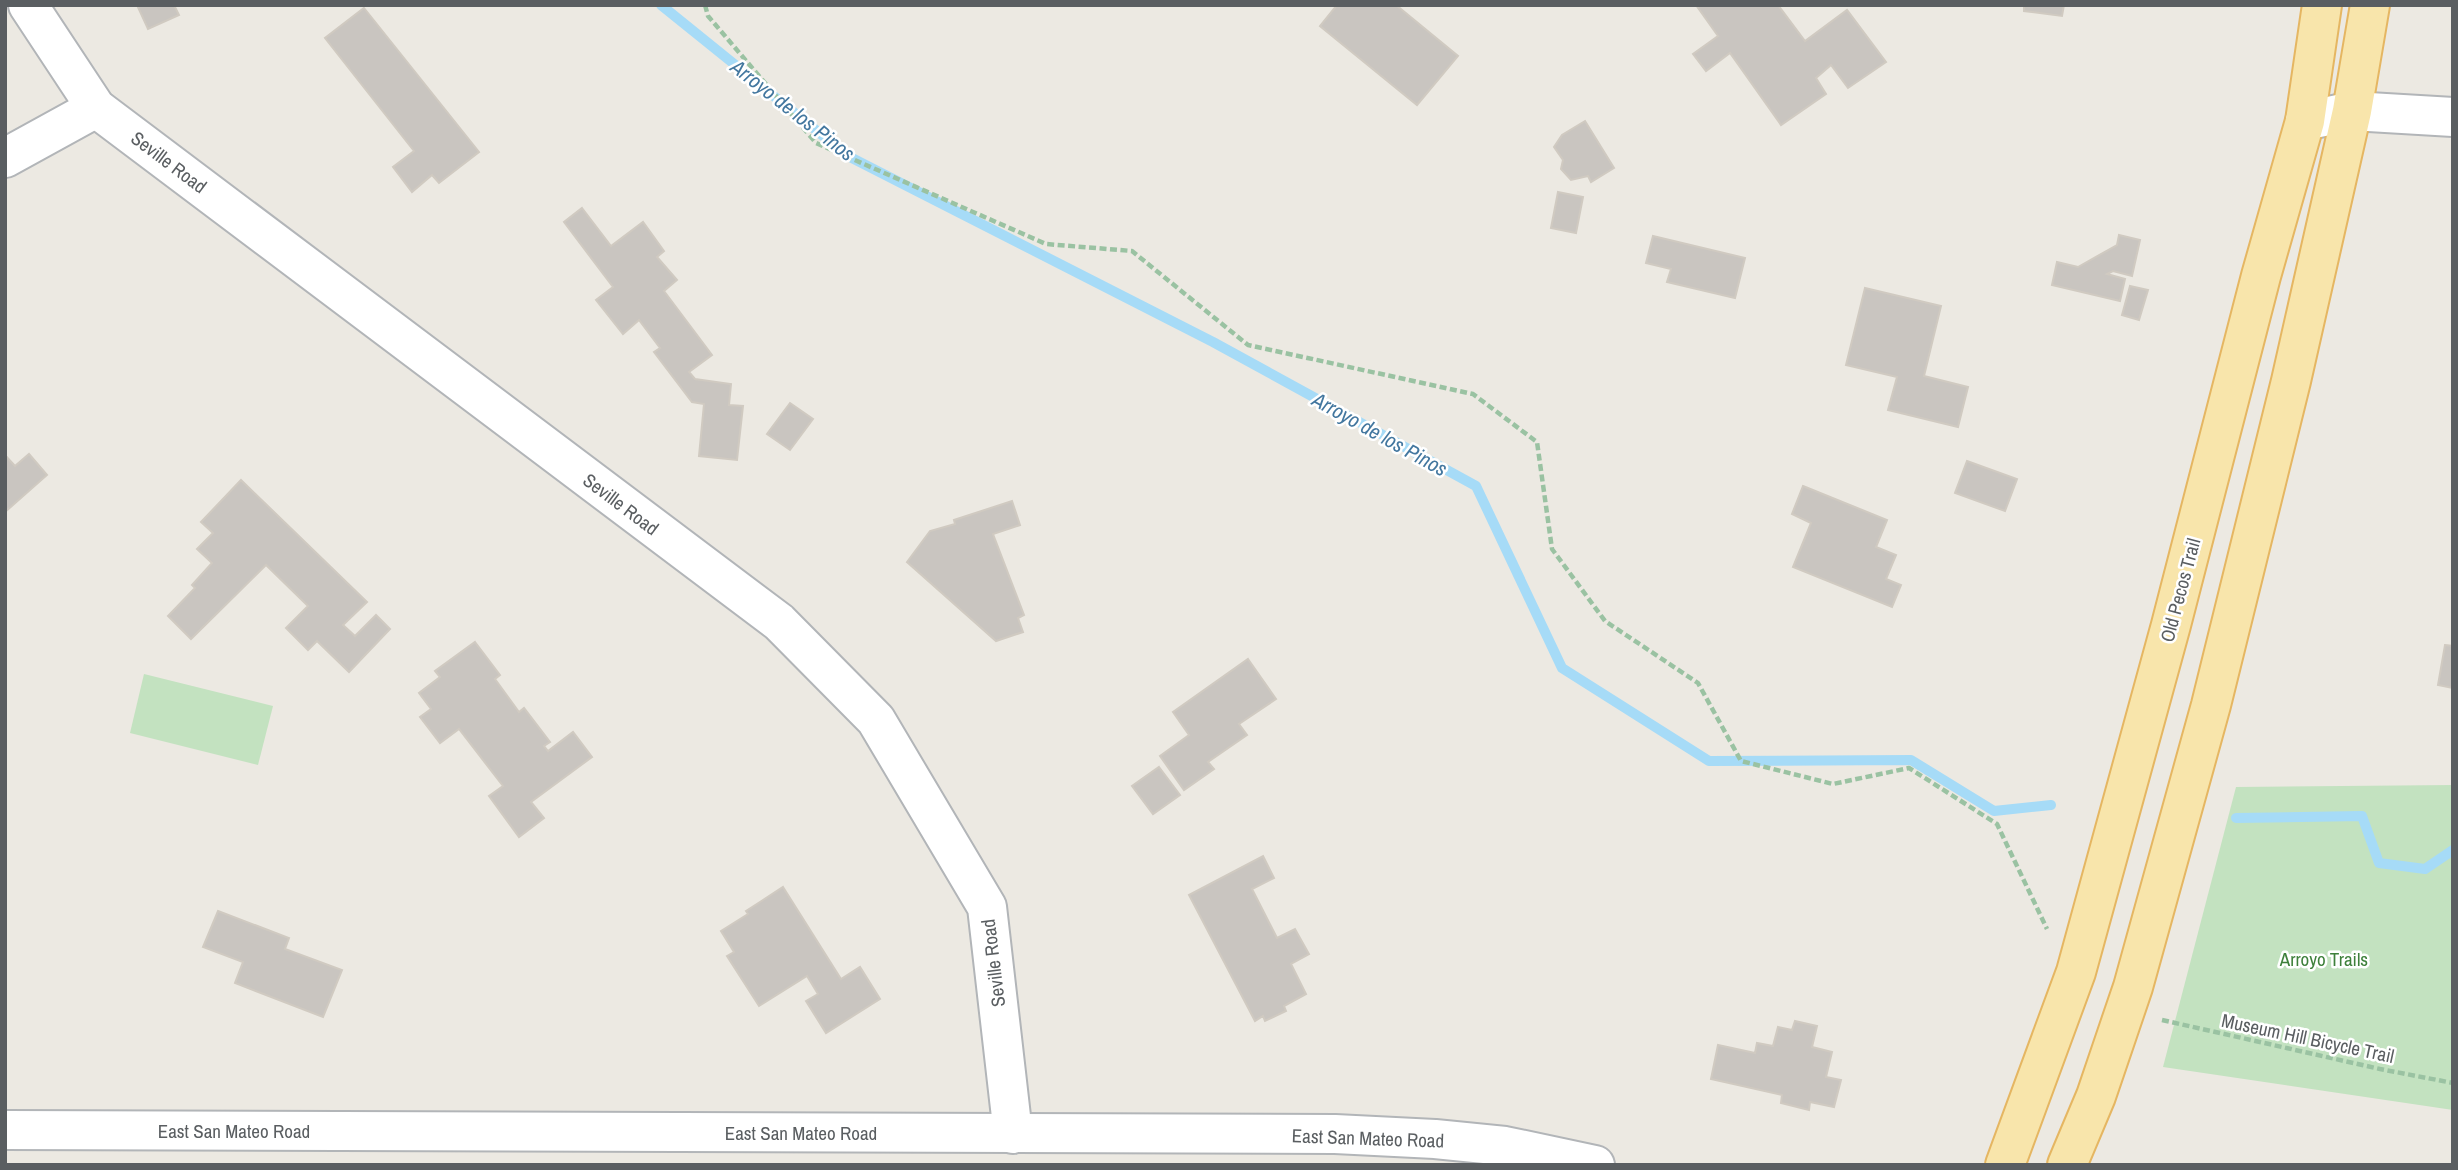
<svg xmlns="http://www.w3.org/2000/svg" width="2458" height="1170" font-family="'Archivo Narrow',sans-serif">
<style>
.green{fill:#c3e2c0}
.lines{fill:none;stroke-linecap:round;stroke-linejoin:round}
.stream{stroke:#a6dbf7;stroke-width:10}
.building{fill:#c9c5c0;stroke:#d0cac1;stroke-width:2}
.minor-casing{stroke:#b2b5b8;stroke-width:42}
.major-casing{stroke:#e5b662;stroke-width:42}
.path{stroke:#9ac2a2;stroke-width:4.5;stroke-dasharray:7 3.5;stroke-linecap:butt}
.minor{stroke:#fff;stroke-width:38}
.major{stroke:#f8e5ab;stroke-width:38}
.labels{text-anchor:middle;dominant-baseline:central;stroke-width:5;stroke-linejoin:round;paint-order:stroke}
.street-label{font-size:19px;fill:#5a5e61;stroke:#fff}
.park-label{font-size:19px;fill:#3e803b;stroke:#fff}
.water-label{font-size:21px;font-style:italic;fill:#43779f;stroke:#fff}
</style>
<rect width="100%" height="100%" fill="#ece9e2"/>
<!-- green -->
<g class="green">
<path d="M144,674l129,32 -15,59 -128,-32z"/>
<path d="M2453,785v325l-290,-43 73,-280z"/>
</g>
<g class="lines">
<!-- stream -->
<g class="stream">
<path d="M661,5l187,151 365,186 263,144 86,182 147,93 202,-1 83,51 57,-6"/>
<path d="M2236,818l126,-2 17,47 46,6 28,-19"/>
</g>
</g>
<!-- building -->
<g class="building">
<path d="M137,5h37l5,10 -31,14z"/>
<path d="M1337,5h59l62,51 -41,49 -97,-79z"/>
<path d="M1696,5h82l27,36 42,-31 39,52 -38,26 -17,-23 -15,13 10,16 -45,31 -51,-72 -24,18 -13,-17 25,-18z"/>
<path d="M2024,5h40l-2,11 -38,-5z"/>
<path d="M364,8l115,144 -40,31 -7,-8 -20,17 -19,-25 21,-16 -89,-113z"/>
<path d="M1585,121l29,47 -23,14 -3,-6 -17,4 -10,-11 2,-9 -9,-13 8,-12z"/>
<path d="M1558,192l25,5 -7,36 -25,-5z"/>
<path d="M582,208l29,38 32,-24 21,29 -7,6 20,23 -13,11 48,64 -23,17 6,7 36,5 -2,21 14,1 -6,54 -38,-4 5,-52 -12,-2 -38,-50 6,-4 -21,-28 -16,14 -27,-34 17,-13 -49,-65z"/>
<path d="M2119,235l21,5 -8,36 -19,-5 -6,3 18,5 -5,22 -68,-16 5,-23 21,5 39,-22z"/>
<path d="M1653,236l92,22 -10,40 -68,-16 4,-13 -25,-6z"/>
<path d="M2130,286l18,4 -9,30 -17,-5z"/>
<path d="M1865,288l76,18 -17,70 44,11 -10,40 -70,-17 9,-33 -51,-12z"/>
<path d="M790,403l23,16 -23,31 -23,-16z"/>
<path d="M29,454l18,21 -42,37v-57l10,11z"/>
<path d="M1967,461l50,18 -12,32 -50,-18z"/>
<path d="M241,480l126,122 -24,23 12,11 21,-21 14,14 -41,43 -32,-31 -9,9 -22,-22 22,-22 -42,-41 -75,74 -23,-23 27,-28 -3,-3 20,-22 -15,-14 16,-16 -12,-11z"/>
<path d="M1803,486l84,34 -11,27 20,8 -10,24 15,6 -9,22 -99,-40 18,-44 -19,-9z"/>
<path d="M1012,501l8,24 -27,9 31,81 -6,3 5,14 -27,9 -89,-79 23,-31 25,-7 -1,-4z"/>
<path d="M475,642l25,33 -5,4 24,33 5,-4 26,34 -6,4 4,5 25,-19 19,25 -61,45 13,16 -25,19 -30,-41 14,-10 -44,-57 -19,14 -20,-26 11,-8 -12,-16 21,-16 -5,-6z"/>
<path d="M2445,645l8,1v42l-15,-3z"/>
<path d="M1248,659l28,40 -37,25 8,11 -39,27 6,7 -30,21 -24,-34 29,-21 -16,-23z"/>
<path d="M1159,767l21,28 -27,19 -21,-28z"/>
<path d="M1263,856l11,22 -22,11 25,49 18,-9 14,25 -18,10 15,30 -22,12 2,5 -21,10 -2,-5 -8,5 -66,-126z"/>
<path d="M783,887l58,92 19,-12 20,32 -54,34 -20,-32 12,-7 -11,-18 -48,30 -32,-50 7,-4 -13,-21 27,-17 -2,-3z"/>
<path d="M218,911l71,27 -4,11 57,21 -19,47 -88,-34 8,-21 -40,-15z"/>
<path d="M1795,1021l22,5 -5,21 20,5 -6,25 15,3 -7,27 -24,-5 -1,8 -28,-7 1,-8 -71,-16 7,-34 37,8 2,-10 16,3 5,-19 14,3z"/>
</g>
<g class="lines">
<defs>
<g id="minor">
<path d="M28,5l68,103 683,514 97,98 111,187 26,227"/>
<path d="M2305,121l47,-10 101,6"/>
<path d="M5,158l91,-50"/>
<path d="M5,1130l1330,4 100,5 70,7 90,19"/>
</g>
<g id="major">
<path d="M2005,1165l71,-193 95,-347 90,-349 44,-155 17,-116"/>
<path d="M2067,1165l29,-69 37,-109 78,-282 80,-324 61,-270 18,-106"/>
</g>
</defs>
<!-- minor casing -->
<use href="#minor" class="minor-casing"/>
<!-- major casing -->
<use href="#major" class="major-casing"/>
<!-- path -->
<g class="path">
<path d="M705,5l3,11 108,127 230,101 86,7 116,94 225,49 64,48 15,107 53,72 93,62 43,78 92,23 76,-16 88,56 50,105"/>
<path d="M2162,1020l218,49 73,14"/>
</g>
<!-- minor -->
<use href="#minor" class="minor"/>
<!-- major -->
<use href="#major" class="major"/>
</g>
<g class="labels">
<!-- street labels -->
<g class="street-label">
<text transform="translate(169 162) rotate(37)">Seville Road</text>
<text transform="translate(621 504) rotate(37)">Seville Road</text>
<text transform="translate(2180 590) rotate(-75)">Old Pecos Trail</text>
<text transform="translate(993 963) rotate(-97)">Seville Road</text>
<text transform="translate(2308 1038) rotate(12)">Museum Hill Bicycle Trail</text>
<text x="234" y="1131">East San Mateo Road</text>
<text x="801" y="1133">East San Mateo Road</text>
<text transform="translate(1368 1138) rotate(2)">East San Mateo Road</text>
</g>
<!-- park labels -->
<g class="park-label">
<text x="2324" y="959">Arroyo Trails</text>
</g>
<!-- water labels -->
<g class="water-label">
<text transform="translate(793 110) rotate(38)">Arroyo de los Pinos</text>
<text transform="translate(1380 434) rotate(29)">Arroyo de los Pinos</text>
</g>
</g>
<!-- border -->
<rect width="2458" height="1170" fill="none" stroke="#5a5e61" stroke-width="14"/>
</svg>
